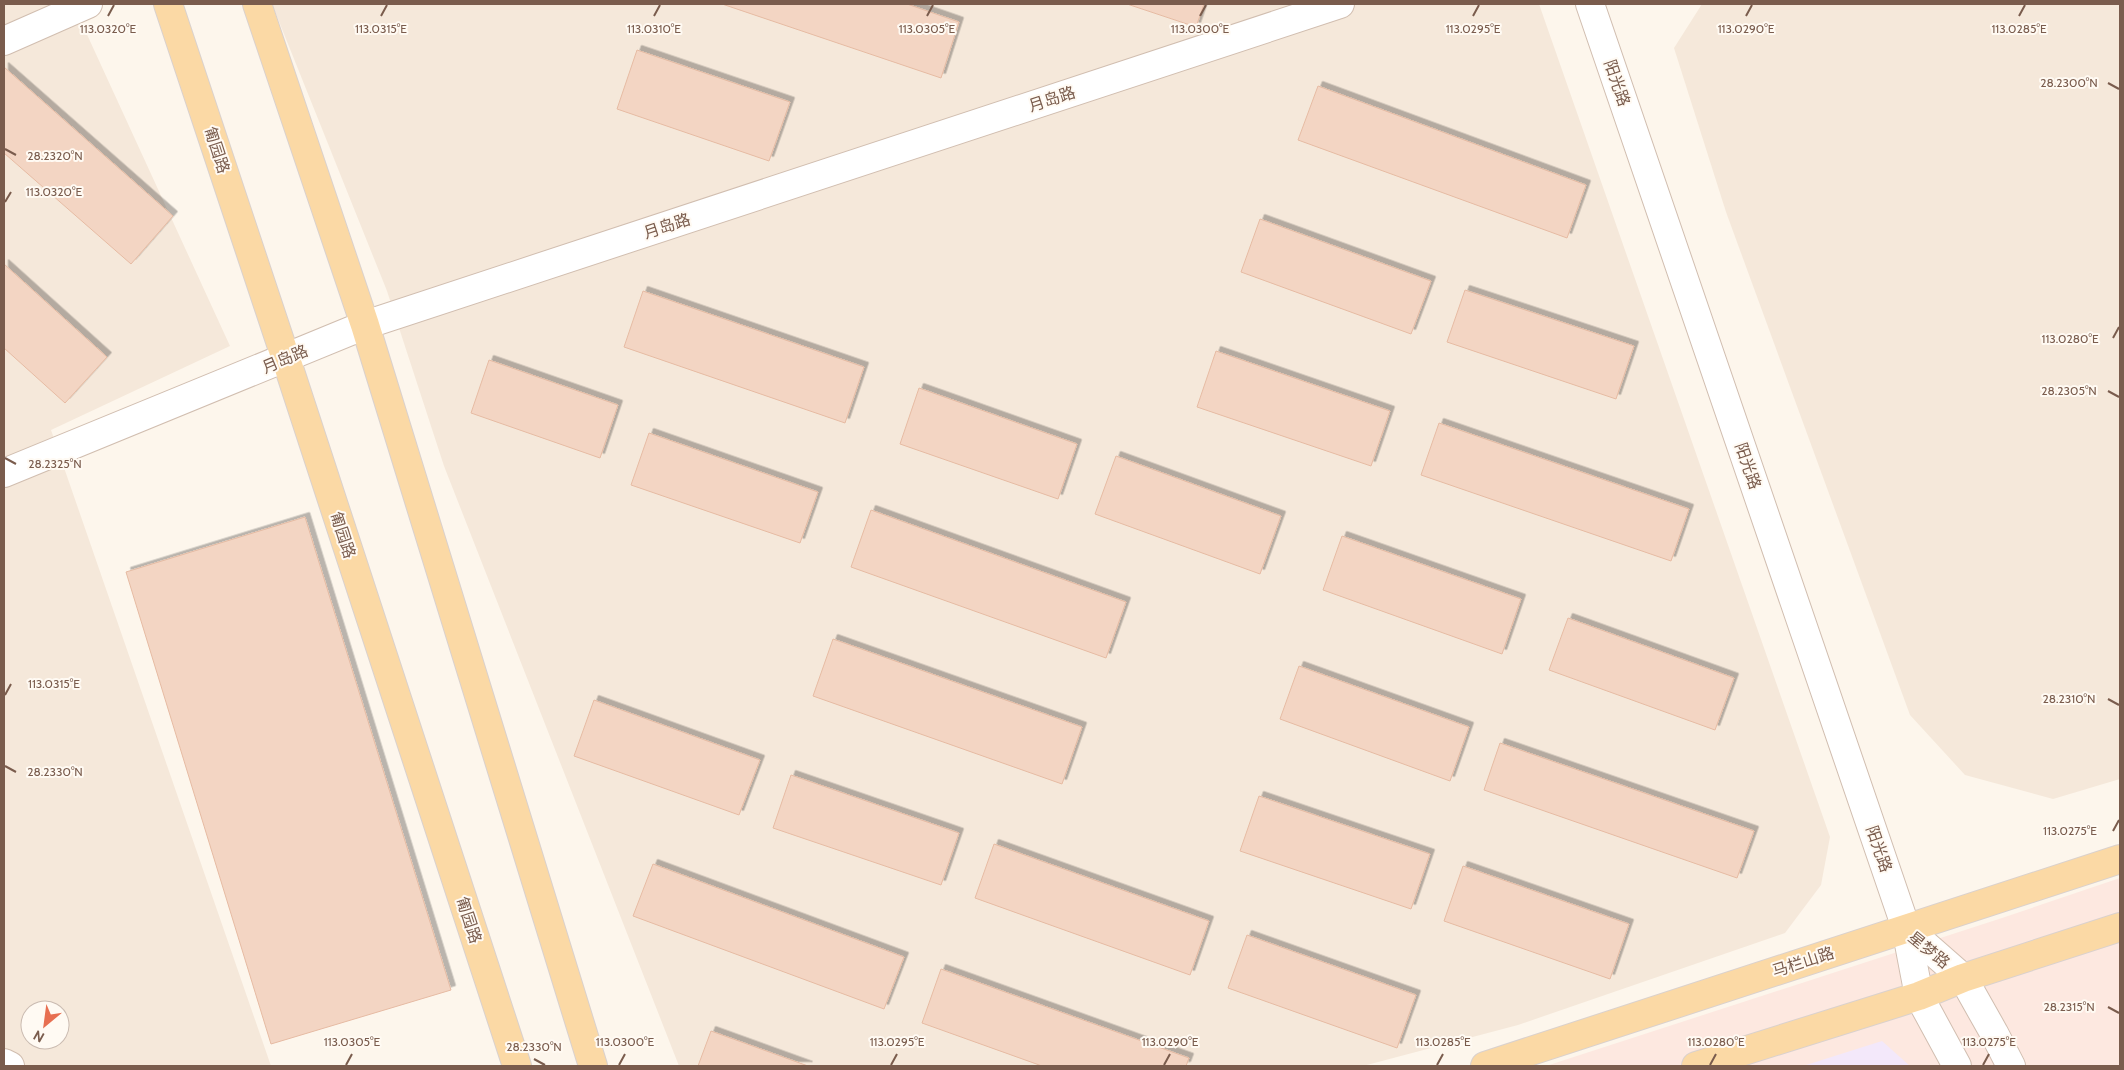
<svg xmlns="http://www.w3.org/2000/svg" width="2124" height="1070" font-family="Cabin,'Noto Sans SC',sans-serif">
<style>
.residential{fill:#f5e8da;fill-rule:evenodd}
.commercial{fill:#fde8e0}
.education{fill:#f3e8fa}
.building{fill:#f3d5c3;stroke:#e6bba3;filter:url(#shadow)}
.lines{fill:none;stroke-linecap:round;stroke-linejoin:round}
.minor-casing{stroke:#d1beb0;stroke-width:30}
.major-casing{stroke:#dad1cd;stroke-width:30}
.minor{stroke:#fff;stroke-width:28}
.major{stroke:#fbd9a5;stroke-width:28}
.ticks{fill:none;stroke:#7a5c4d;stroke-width:2}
.labels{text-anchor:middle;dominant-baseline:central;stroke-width:4;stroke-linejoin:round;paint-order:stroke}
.street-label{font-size:16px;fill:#7a5c4d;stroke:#fffaf3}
.ticks-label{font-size:12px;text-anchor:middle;fill:#7a5c4d;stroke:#fffaf3;stroke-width:4;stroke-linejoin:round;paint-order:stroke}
</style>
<defs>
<filter id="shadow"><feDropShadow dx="4.5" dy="-4.5" stdDeviation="0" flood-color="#0004"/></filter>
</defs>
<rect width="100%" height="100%" fill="#fdf6ec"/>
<!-- residential -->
<g class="residential">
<path d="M4,4h69l157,342 -179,84 220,636h-267zM30,1010h30v30h-30z"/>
<path d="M272,4h1267l291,833 -9,48 -36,48 -267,92 -155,41h-684l-235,-600 -57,-175z"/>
<path d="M1702,4h418v775l-67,20 -88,-24 -55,-60 -184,-503 -52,-164z"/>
</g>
<!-- commercial -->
<path class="commercial" d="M2120,878v188h-574l456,-148z"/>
<!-- education -->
<path class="education" d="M1882,1041l28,25h-107z"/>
<!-- building -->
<g class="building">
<path d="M722,4h185l52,18 -18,56z"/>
<path d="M1127,4h77l-8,23z"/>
<path d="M637,50l153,52 -21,59 -152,-52z"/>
<path d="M4,67l169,149 -42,48 -127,-111z"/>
<path d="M1318,86l268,99 -19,53 -269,-98z"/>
<path d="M1260,219l171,62 -20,53 -170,-62z"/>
<path d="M4,264l103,93 -42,46 -61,-55z"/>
<path d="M1465,290l169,56 -18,53 -169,-57z"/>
<path d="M643,291l221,76 -19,56 -221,-76z"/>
<path d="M1216,351l174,60 -19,55 -174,-59z"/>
<path d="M489,360l129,45 -18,53 -129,-45z"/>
<path d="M919,388l158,56 -19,55 -158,-55z"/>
<path d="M1439,423l250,86 -18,52 -250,-86z"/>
<path d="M649,433l169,59 -18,51 -169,-58z"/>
<path d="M1116,456l165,60 -21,58 -165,-60z"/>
<path d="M871,510l255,92 -20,56 -255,-91z"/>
<path d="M305,517l146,473 -180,54 -145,-472z"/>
<path d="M1342,536l179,63 -19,55 -179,-64z"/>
<path d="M1568,618l166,60 -19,52 -166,-60z"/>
<path d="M833,639l249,88 -20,57 -249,-88z"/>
<path d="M1299,666l170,61 -19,54 -170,-62z"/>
<path d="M594,700l166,60 -21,55 -165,-59z"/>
<path d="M1500,743l254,88 -17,47 -253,-88z"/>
<path d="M791,775l168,58 -18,52 -168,-57z"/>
<path d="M1259,796l171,58 -19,55 -171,-58z"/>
<path d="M994,844l215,77 -19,54 -215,-77z"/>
<path d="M653,864l251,93 -20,52 -251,-93z"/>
<path d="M1463,866l166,58 -19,55 -166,-58z"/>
<path d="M1247,935l169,60 -19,53 -169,-60z"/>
<path d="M941,969l248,89 -3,8h-144l-120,-43z"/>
<path d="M711,1031l97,35h-110z"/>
</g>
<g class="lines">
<defs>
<g id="minor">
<path d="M1590,4l316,924 13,68 38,70"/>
<path d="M4,41l84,-37"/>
<path d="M4,473l361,-148 975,-321"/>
<path d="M1906,928l57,50 31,55 17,33"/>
<path d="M4,1063l6,3"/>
</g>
<g id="major">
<path d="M168,4l118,355 231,707"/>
<path d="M257,4l108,321 228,741"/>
<path d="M1485,1066l635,-207"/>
<path d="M1696,1066l223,-70 44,-18 157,-51"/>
</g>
</defs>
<!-- minor casing -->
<use href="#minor" class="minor-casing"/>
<!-- major casing -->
<use href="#major" class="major-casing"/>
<!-- minor -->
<use href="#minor" class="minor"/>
<!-- major -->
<use href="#major" class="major"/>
</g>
<!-- ticks -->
<path class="ticks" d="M108,16l6,-11M381,16l6,-11M654,16l6,-11M927,16l6,-11M1200,16l6,-11M1473,16l6,-11M1746,16l6,-11M2019,16l6,-11M2108,83l11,6M5,149l11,6M5,202l6,-10M2113,338l6,-11M2108,391l11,6M5,458l11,6M5,695l6,-11M2108,699l11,6M5,766l11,6M2113,831l6,-11M2108,1007l11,6M534,1059l11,6M346,1065l6,-11M619,1065l6,-11M891,1065l6,-11M1164,1065l6,-11M1437,1065l6,-11M1710,1065l6,-11M1983,1065l6,-11"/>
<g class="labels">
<!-- street labels -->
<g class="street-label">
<text transform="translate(1617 83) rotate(71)">阳光路</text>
<text transform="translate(1052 99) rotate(-18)">月岛路</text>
<text transform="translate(217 150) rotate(72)">匍园路</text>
<text transform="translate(667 226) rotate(-18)">月岛路</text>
<text transform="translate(285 359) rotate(-23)">月岛路</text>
<text transform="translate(1748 466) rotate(71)">阳光路</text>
<text transform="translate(343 535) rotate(72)">匍园路</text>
<text transform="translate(1879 849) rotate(71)">阳光路</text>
<text transform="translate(469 920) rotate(72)">匍园路</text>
<text transform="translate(1929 950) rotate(39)">星梦路</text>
<text transform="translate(1803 962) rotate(-18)">马栏山路</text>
</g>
</g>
<g class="ticks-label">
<text x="108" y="33">113.0320°E</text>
<text x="381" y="33">113.0315°E</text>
<text x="654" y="33">113.0310°E</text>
<text x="927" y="33">113.0305°E</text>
<text x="1200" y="33">113.0300°E</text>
<text x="1473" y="33">113.0295°E</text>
<text x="1746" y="33">113.0290°E</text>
<text x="2019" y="33">113.0285°E</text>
<text x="2069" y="87">28.2300°N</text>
<text x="55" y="160">28.2320°N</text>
<text x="54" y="196">113.0320°E</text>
<text x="2070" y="343">113.0280°E</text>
<text x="2069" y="395">28.2305°N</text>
<text x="55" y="468">28.2325°N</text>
<text x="54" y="688">113.0315°E</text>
<text x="2069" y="703">28.2310°N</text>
<text x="55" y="776">28.2330°N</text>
<text x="2070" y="835">113.0275°E</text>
<text x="2069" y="1011">28.2315°N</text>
<text x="352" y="1046">113.0305°E</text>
<text x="625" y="1046">113.0300°E</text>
<text x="897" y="1046">113.0295°E</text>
<text x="1170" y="1046">113.0290°E</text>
<text x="1443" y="1046">113.0285°E</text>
<text x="1716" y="1046">113.0280°E</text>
<text x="1989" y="1046">113.0275°E</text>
<text x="534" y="1051">28.2330°N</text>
</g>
<!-- border -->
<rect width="2124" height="1070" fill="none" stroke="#7a5c4d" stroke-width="10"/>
<!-- north arrow -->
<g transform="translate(45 1025) rotate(209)"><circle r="24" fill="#fffaf3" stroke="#cabbb1"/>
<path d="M0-4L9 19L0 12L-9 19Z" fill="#e76f51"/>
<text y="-8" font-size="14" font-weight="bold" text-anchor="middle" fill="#7a5c4d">N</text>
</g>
</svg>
